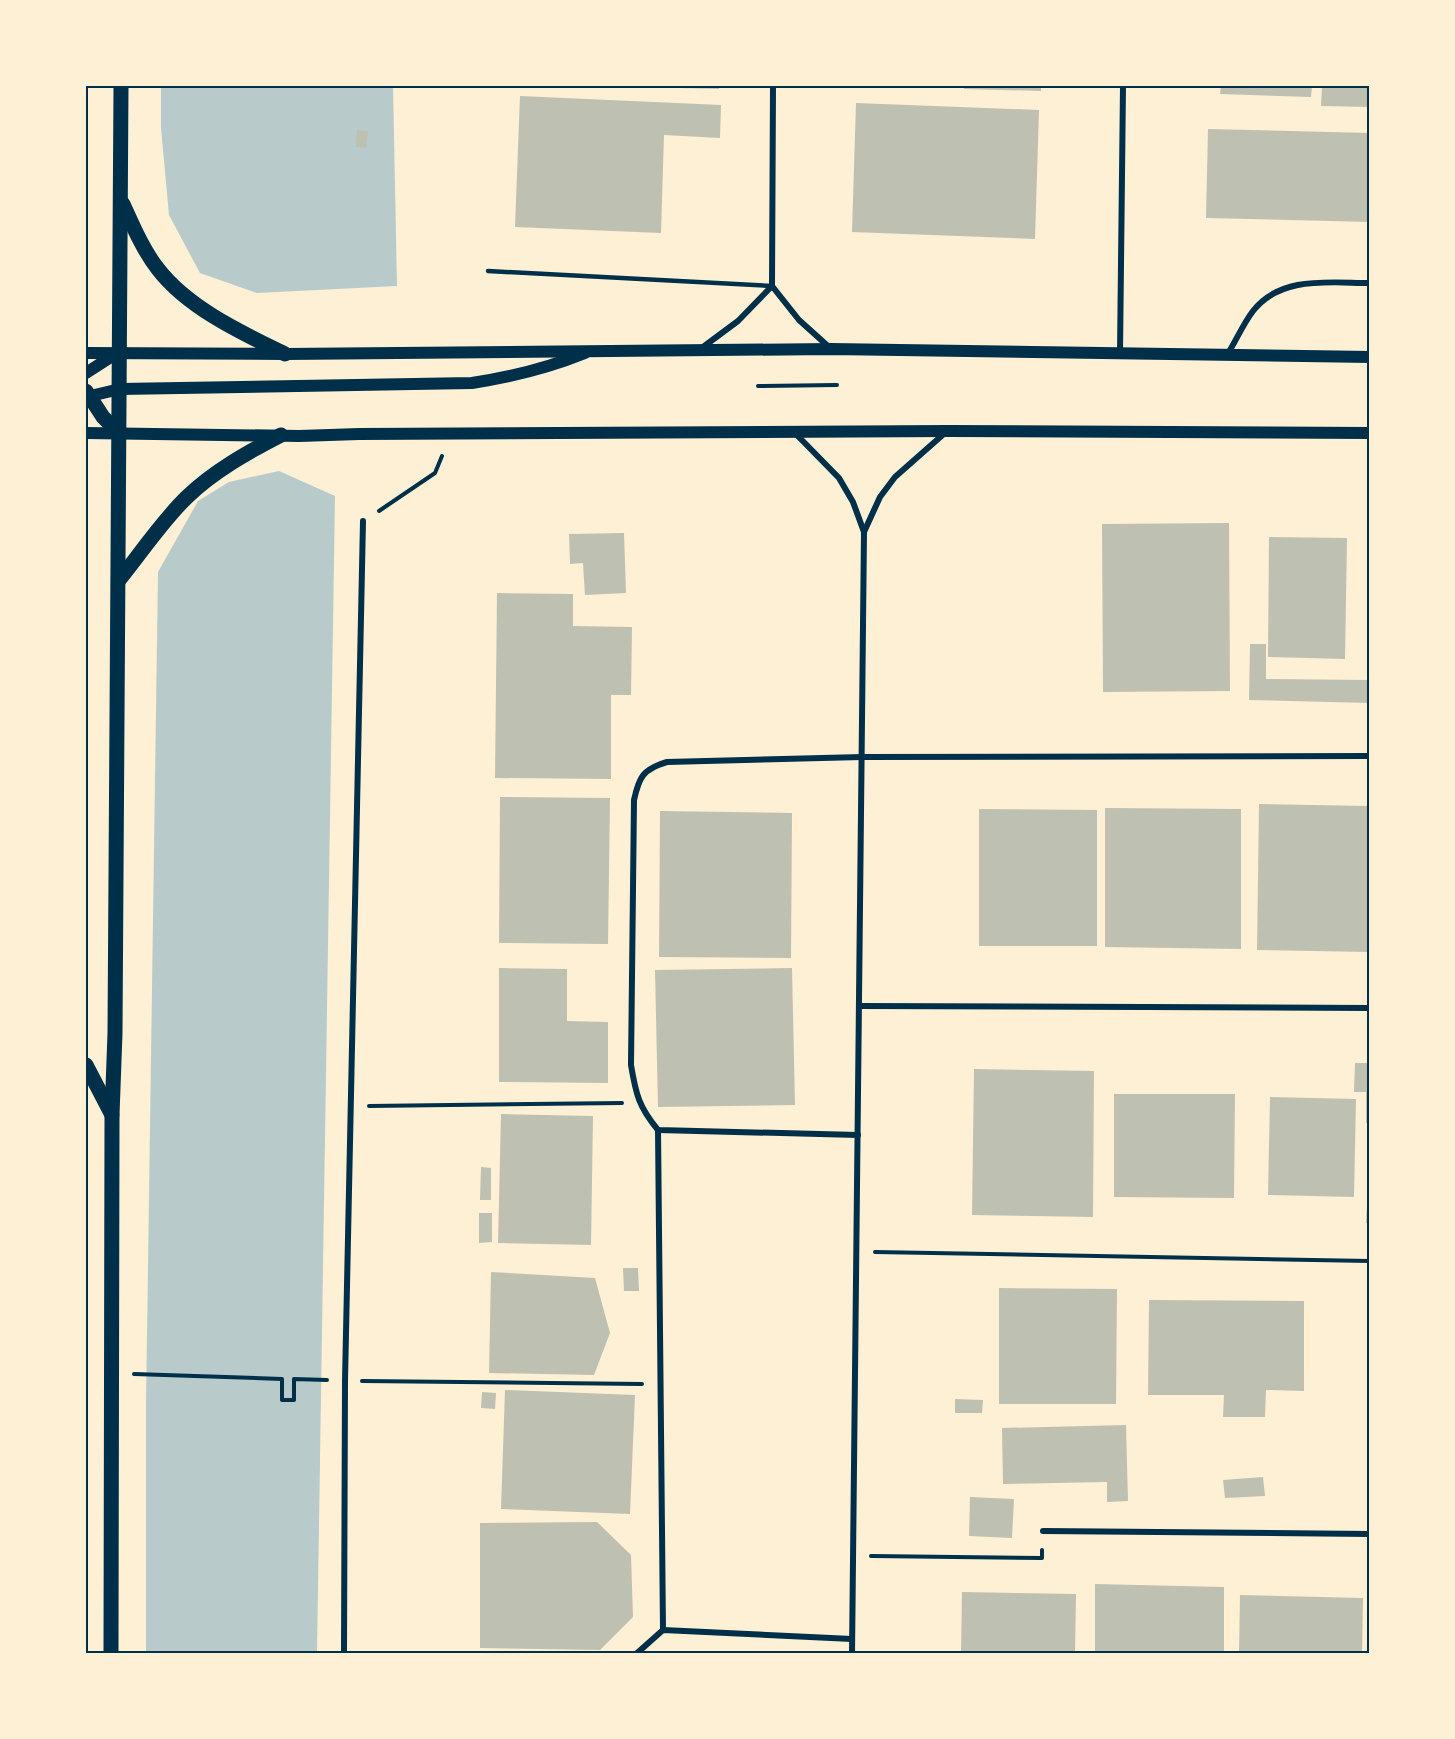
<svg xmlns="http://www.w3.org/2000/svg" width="1455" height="1739" font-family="'Titillium Web',sans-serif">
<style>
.green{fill:#b9caca}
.building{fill:#bec0b2}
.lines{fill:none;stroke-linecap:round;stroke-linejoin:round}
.path{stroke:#003049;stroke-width:4}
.service{stroke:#003049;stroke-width:4.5}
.minor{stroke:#003049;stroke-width:6}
.secondary{stroke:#003049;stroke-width:12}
.primary{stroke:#003049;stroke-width:15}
.neatline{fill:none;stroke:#003049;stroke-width:2}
</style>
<rect width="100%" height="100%" fill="#fdf0d5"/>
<!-- green -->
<g class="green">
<path d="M161,86h232l4,200 -140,7 -57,-20 -31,-58 -8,-87z"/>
<path d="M279,471l56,25 -18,1157 -171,1v-249l12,-833 40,-71 31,-19z"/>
</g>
<!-- building -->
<g class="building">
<path d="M638,86h81v3l-81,-2z"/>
<path d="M964,86h77v5l-77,-2z"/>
<path d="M1221,86h91l-1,11 -91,-3z"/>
<path d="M1322,86h48v21l-49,-1z"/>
<path d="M520,96l201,9 -1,33 -56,-3 -3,98 -146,-6z"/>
<path d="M856,103l183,7 -4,129 -183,-7z"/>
<path d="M1208,129l162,4v89l-164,-4z"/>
<path d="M357,130l11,1 -2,17 -10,-1z"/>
<path d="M1229,523l1,168 -127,1 -1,-168z"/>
<path d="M624,533l2,60 -41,2 -2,-32 -13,1 -1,-30z"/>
<path d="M1269,537l78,1 -2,121 -77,-2z"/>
<path d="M497,593l76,1v32l59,1 -1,68h-20v84l-116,-1z"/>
<path d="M1250,644h16v35l104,1v23l-121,-3z"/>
<path d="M500,797l110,1 -2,146 -109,-1z"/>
<path d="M1259,804l111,2v146l-113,-2z"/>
<path d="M1105,808l136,1v140l-136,-2z"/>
<path d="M979,809l118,1v136h-118z"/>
<path d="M660,811l132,2 -1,145 -132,-1z"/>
<path d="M499,968l68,1v52l41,1v61l-109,-1z"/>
<path d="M792,968l3,137 -137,2 -3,-137z"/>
<path d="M1355,1063h15v60h-4v-31h-12z"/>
<path d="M974,1069l120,2 -1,146 -121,-2z"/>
<path d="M1114,1094h121l-1,104 -120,-1z"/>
<path d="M1270,1097l86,2 -2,98 -86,-2z"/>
<path d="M501,1114l92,2 -2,129 -93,-2z"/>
<path d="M481,1167l10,1v32h-11z"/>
<path d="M1368,1188h2v35h-4z"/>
<path d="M479,1213h13v29l-13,1z"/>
<path d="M623,1268h15l1,23h-15z"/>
<path d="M491,1272l104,6 15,55 -16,42 -105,-2z"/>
<path d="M999,1288l118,1 -1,115h-117z"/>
<path d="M1149,1300l155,1v90l-38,-1 -1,27h-42l1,-22h-76z"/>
<path d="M505,1390l130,5 -5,119 -129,-5z"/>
<path d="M482,1392l14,1 -1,16 -14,-1z"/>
<path d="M955,1399l28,1 -1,13h-27z"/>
<path d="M1126,1425l2,76 -21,1v-20l-104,2 -1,-56z"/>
<path d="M1263,1477l2,19 -40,2 -2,-18z"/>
<path d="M970,1497l44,2 -2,39 -43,-2z"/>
<path d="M597,1522l34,33 2,62 -33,33 -120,-2v-125z"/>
<path d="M1095,1584l129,3v67h-129z"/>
<path d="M962,1592l114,2 -1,60h-114z"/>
<path d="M1240,1595l123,3 -1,56h-123z"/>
</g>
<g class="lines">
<!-- path -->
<g class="path">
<path d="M758,386l79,-1"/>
<path d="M379,511l56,-38 7,-17"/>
<path d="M369,1106l253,-3"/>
<path d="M875,1252l495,9"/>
<path d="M134,1374l148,5v21h12v-21l33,1"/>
<path d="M362,1381l280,3"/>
<path d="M871,1556l171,2v-8"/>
</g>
<!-- service -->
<path class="service" d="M488,271l284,15"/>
<!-- minor -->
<g class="minor">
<path d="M773,86l-1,200 27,34 30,27"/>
<path d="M703,347l35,-26 34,-35"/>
<path d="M1120,353l3,-267"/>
<path d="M1227,355c9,-14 16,-31 26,-44 28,-36 77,-28 117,-28"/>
<path d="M795,433l44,45 14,24 11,30 -12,1122"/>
<path d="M864,532l16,-35 15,-20 51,-45"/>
<path d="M859,1006l511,2"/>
<path d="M658,1130l5,500"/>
<path d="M858,1135l-200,-5c-19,-23 -22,-35 -27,-65l3,-265c5,-23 9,-31 33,-38l195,-5 508,-1"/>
<path d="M1043,1531l327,3"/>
<path d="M344,1654l1,-273 18,-860"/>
<path d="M636,1654l27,-24 189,9"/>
</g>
<!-- secondary -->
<g class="secondary">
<path d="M86,353l199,1 546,-5 539,8"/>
<path d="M86,373l31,-20"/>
<path d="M86,397l34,-8 352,-6c39,-6 76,-15 113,-30"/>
<path d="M86,433l213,3 60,-2 589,-3 422,2"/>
</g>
<!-- primary -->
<g class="primary">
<path d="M123,204c10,22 20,46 35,65 30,39 84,64 127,85"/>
<path d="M86,391l17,26 17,17"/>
<path d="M119,580c22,-27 43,-59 68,-83 27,-26 61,-45 94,-62"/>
<path d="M86,1065l26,50"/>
<path d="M111,1654l1,-539 3,-82c3,-316 4,-632 6,-947"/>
</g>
</g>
<!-- border -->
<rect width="1455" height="1739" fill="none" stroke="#fdf0d5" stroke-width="174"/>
<rect x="87" y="87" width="1281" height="1565" class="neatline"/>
</svg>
